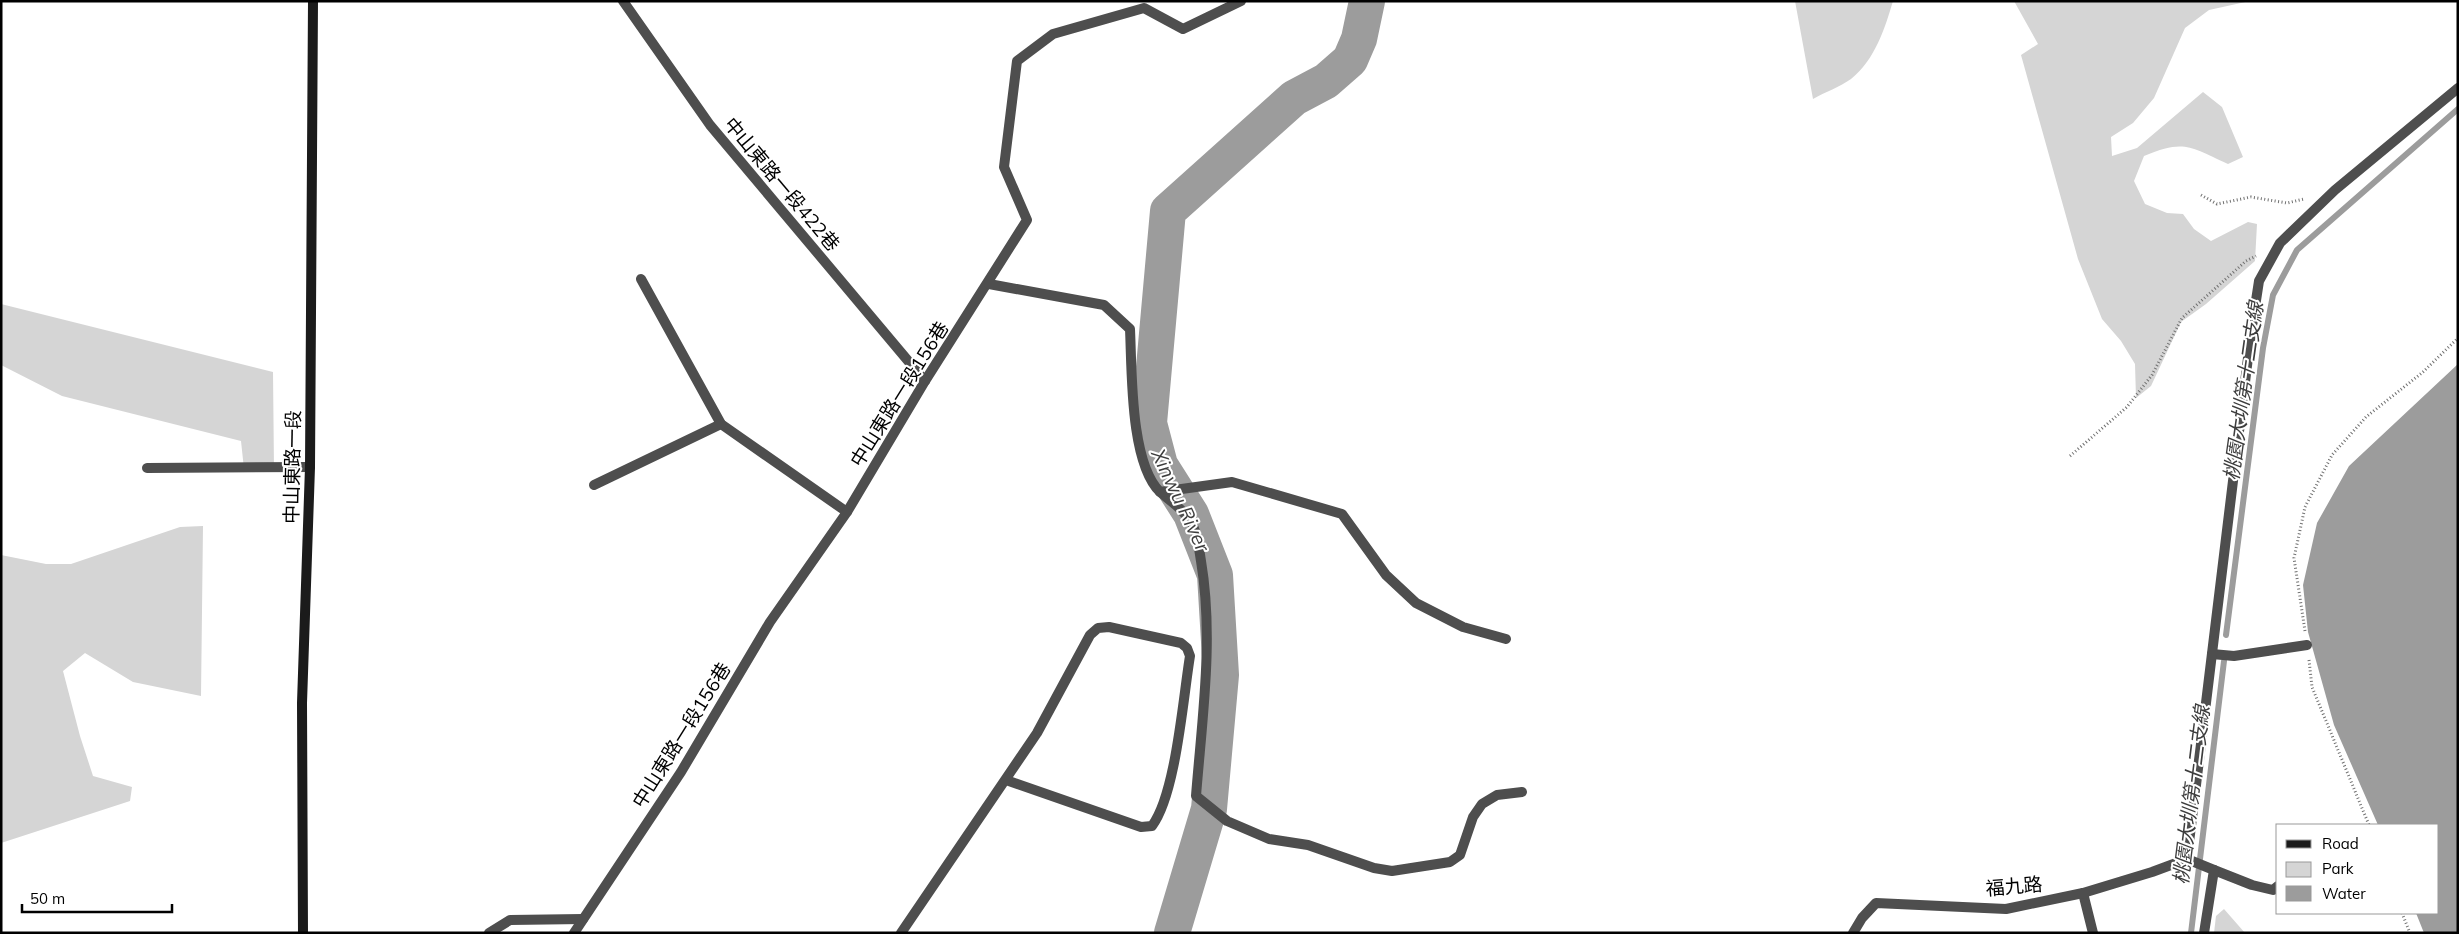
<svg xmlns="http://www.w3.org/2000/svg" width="2459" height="934" font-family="Mulish,'Noto Sans TC',sans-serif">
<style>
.green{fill:#d5d5d5}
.water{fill:#9c9c9c}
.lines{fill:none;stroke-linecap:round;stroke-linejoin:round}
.stream{stroke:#9c9c9c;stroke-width:6}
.river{stroke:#9c9c9c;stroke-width:36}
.path{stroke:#707070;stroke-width:3;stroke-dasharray:1 2.5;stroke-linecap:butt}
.lane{stroke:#4e4e4e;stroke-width:10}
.street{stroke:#4e4e4e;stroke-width:10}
.secondary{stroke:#1b1b1b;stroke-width:10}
.labels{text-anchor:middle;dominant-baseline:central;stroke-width:4;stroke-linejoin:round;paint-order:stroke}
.street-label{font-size:19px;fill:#000;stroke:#fff}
.water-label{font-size:20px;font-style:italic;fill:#3d3d3d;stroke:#fff}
</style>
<rect width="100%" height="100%" fill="#fff"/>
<!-- green -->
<g class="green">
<path d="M1795,1h98c-8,27 -18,59 -42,78 -11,8 -26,13 -38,20z"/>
<path d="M2014,1h236l-41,9 -24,18 -31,70 -21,25 -22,14 1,19 25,-8 66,-56 19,15 21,50 -15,7c-38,-17 -43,-25 -84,-8l-10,25 11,23 22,9 16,1 11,15 17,12 37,-19 9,2 -2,37 -49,43 -25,18 -30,64 -15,12 -1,-34 -14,-23 -19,-22 -24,-60 -57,-204 17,-11z"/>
<path d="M1,304l272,68 1,98 -30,-1 -3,-28 -179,-45 -61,-31z"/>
<path d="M203,526l-2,170 -68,-14 -48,-29 -22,18 17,65 13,40 39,11 -2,14 -129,42v-288l45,9h25l109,-37z"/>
<path d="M2224,909l21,24h-31l2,-17z"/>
</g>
<!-- water -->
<path class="water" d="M2458,364v569h-34l-8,-20h22v-88h-60l-44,-100 -26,-93 -5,-47 14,-62 32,-57z"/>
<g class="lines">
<!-- stream -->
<g class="stream">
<path d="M2226,635l37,-287 10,-53 24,-45 161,-141"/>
<path d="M2191,933l33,-272"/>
</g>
<!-- river -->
<path class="river" d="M1172,933l37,-124 12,-134 -6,-100 -24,-61 -31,-49 -11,-42 19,-212 126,-113 32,-17 24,-21 9,-21 8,-38"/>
<!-- path -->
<g class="path">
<path d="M2201,195l16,9 34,-7 36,6 17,-4"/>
<path d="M2070,456l57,-49 25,-32 30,-57 64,-57 10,-5"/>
<path d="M2305,631l-11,-73 11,-51 27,-52 34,-38 57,-45 35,-34"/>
<path d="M2309,660l3,27 57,138"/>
<path d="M2402,913l8,20"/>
</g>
<!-- lane -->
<g class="lane">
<path d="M641,279l80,145 126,88"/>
<path d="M147,468l163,-1"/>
<path d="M594,485l127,-61"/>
<path d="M1160,492c12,10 25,19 32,32 6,11 7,25 9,37 13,77 1,158 -5,235l31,25 42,18 39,6 66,23 18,3 58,-9 10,-7 13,-38 9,-13 15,-9 25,-3"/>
<path d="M2214,870l38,15 21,5 5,-4"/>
<path d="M2083,893l10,40"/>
<path d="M489,933l21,-13 73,-1"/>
<path d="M574,933l107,-161 89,-150 77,-110 78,-131 102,-161 -23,-53 13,-106 36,-27 91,-26 39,21 58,-28"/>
<path d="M901,933l136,-200 53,-98 8,-7 11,-1 72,16 6,5 3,8c-7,42 -14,138 -38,170l-11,1 -135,-47"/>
</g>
<!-- street -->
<g class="street">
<path d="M623,1l87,124 215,256"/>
<path d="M989,284l115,21 26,24c2,42 0,134 30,163l72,-10 110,32 44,61 30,28 47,24 43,12"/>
<path d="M2212,654l22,2 73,-11"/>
<path d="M2187,859l64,-526 8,-52 21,-38 55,-53 123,-102"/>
<path d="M2187,859l27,11 -10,63"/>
<path d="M1853,933l9,-15 14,-15 130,6 77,-16 69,-21 35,-13"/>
</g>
<!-- secondary -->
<path class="secondary" d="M303,933l-1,-230 8,-236 3,-466"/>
</g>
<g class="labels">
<!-- street labels -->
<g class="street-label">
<text transform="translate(782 184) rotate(50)">中山東路一段422巷</text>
<text transform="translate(899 394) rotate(-58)">中山東路一段156巷</text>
<text transform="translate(292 467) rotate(-89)">中山東路一段</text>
<text transform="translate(681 735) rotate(-58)">中山東路一段156巷</text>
<text transform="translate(2014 886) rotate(-5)">福九路</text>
</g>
<!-- water labels -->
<g class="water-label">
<text transform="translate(2243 391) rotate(-82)">桃園大圳第十二支線</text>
<text transform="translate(1181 500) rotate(65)">Xinwu River</text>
<text transform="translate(2191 795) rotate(-83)">桃園大圳第十二支線</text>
</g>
</g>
<!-- border -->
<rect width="2459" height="934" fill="none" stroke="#000000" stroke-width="5"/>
<!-- legend -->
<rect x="2276" y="824" width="162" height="90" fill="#ffffff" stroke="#999999"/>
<rect x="2286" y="840" width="25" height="8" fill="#1b1b1b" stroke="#999999"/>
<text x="2322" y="849" font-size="15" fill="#000000">Road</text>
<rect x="2286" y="862" width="25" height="15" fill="#d5d5d5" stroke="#999999"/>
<text x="2322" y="874" font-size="15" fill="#000000">Park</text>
<rect x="2286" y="886" width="25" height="15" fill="#9c9c9c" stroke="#999999"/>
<text x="2322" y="899" font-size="15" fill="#000000">Water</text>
<!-- scale -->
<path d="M22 904v8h150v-8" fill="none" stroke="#000000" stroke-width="2.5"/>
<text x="30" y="904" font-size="15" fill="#000000" stroke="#ffffff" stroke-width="4" paint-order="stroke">50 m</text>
</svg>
